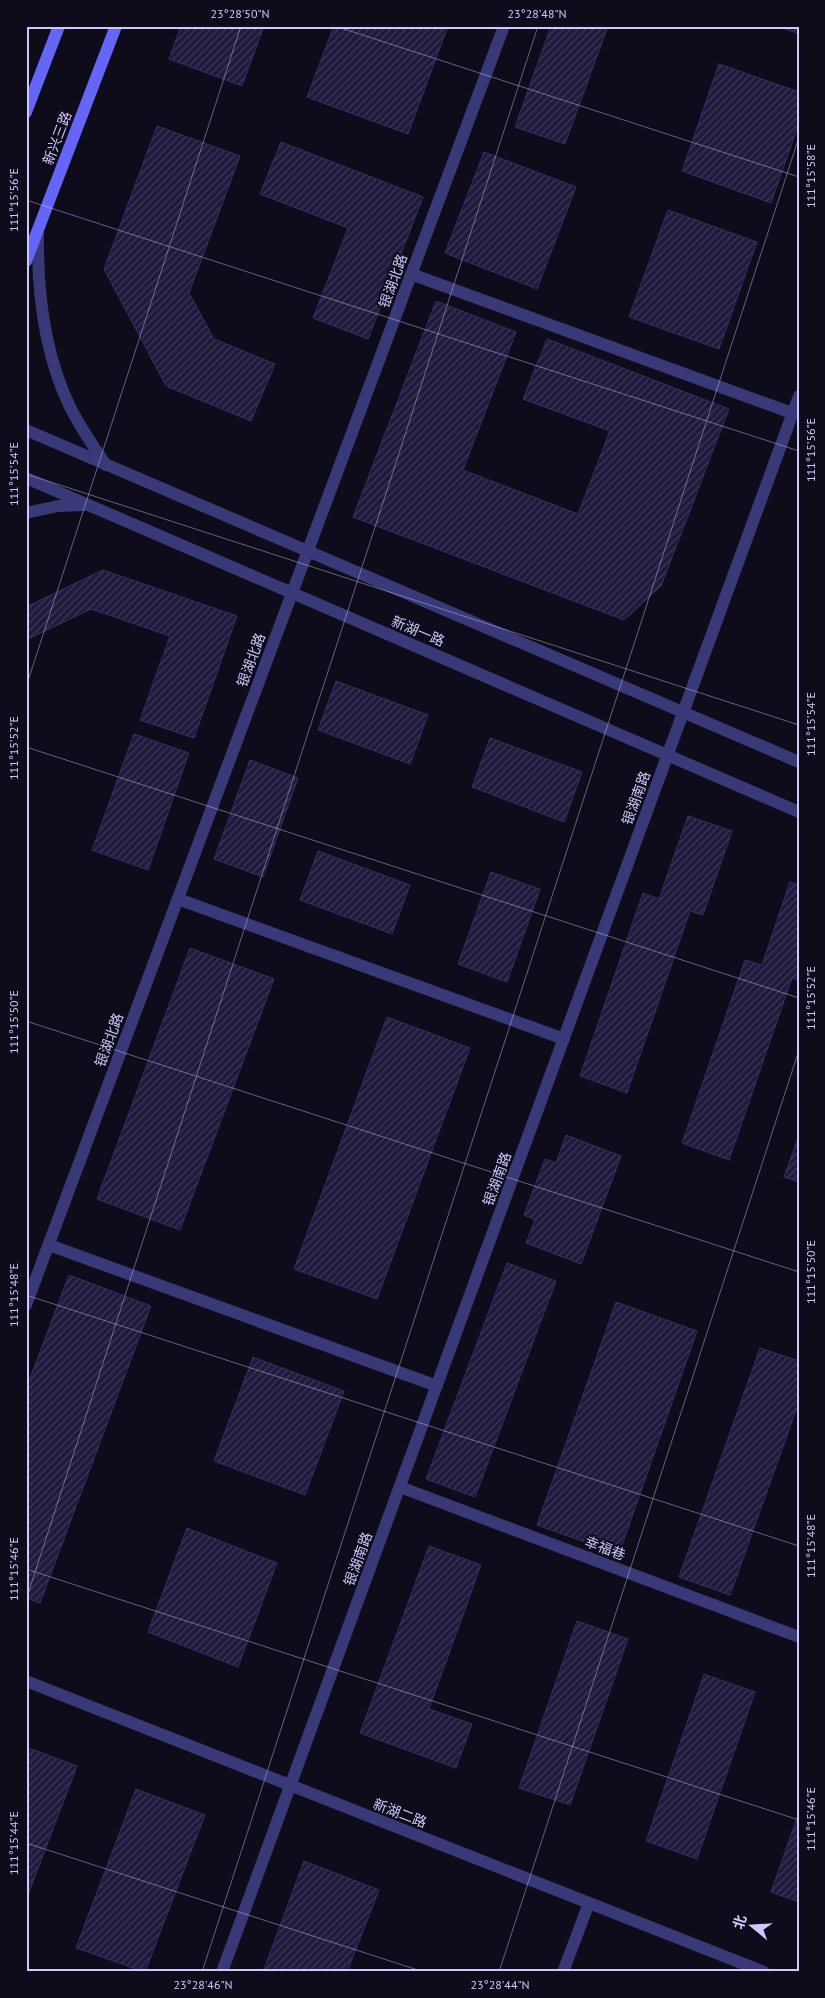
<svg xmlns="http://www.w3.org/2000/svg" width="825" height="1998" font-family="'PT Sans','Noto Sans SC',sans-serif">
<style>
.building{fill:url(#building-hatch);stroke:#362c66}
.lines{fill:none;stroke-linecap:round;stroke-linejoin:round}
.service{stroke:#393978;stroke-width:12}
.minor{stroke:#393978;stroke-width:12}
.tertiary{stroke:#393978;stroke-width:12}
.secondary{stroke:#6566f7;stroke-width:12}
.ticks{fill:none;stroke:#cdc9fc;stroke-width:1;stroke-opacity:0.45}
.labels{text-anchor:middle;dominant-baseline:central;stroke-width:4;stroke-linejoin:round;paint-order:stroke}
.street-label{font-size:14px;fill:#cdc9fc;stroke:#0e0c1b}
.neatline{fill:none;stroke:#cdc9fc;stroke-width:2}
.ticks-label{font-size:12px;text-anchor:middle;fill:#cdc9fc}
</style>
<defs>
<pattern id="building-hatch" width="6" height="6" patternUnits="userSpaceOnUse" patternTransform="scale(1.25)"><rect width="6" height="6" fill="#1f193b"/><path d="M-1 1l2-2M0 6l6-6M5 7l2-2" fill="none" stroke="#3e3958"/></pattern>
</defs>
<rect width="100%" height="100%" fill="#0e0c1b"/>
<!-- building -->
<g class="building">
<path d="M181,26h83l-22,60 -73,-27z"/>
<path d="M334,26h114l-40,108 -101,-37z"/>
<path d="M551,26h57l-43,118 -50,-17z"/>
<path d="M777,26h22v8z"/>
<path d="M719,64l80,28v31l-28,80 -89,-32z"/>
<path d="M157,126l83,30 -51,137 25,46 61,25 -24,57 -85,-35 -62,-117z"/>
<path d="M281,142l142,55 -55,142 -55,-21 35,-90 -88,-34z"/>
<path d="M484,152l92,35 -39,102 -92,-36z"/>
<path d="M668,210l89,32 -38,107 -90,-32z"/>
<path d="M436,301l80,31 -53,138 115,44 32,-83 -87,-32 24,-60 182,70 -68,177 -37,34 -271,-103z"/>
<path d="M103,570l134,46 -43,122 -54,-18 30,-84 -79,-27 -65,31v-33z"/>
<path d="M336,681l92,34 -18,49 -92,-34z"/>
<path d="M134,734l55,19 -41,117 -56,-20z"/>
<path d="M490,738l92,34 -18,50 -92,-35z"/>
<path d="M250,760l48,18 -35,99 -49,-18z"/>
<path d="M688,816l44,15 -29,84 -13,-4 -63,182 -47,-17 63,-183 16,6z"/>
<path d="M318,851l92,34 -18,49 -92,-34z"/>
<path d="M491,872l49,17 -33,93 -49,-18z"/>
<path d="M790,882l9,3v95l-7,-2 -63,182 -47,-17 63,-183 17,5z"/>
<path d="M190,948l84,31 -94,251 -83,-31z"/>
<path d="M387,1017l83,31 -93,251 -83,-30z"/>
<path d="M566,1135l55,21 -40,108 -55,-21 9,-23 -11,-5 21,-56 11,4z"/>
<path d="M799,1135v47l-15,-5z"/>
<path d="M507,1263l49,18 -81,216 -49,-18z"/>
<path d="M69,1275l82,31 -111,297 -14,-5v-209z"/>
<path d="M616,1302l81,29 -78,223 -82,-29z"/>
<path d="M760,1348l39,13v41l-69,193 -51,-18z"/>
<path d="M253,1357l91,34 -39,104 -91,-34z"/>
<path d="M187,1528l90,35 -39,104 -90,-35z"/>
<path d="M429,1546l52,19 -52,144 43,15 -16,44 -96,-35z"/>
<path d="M577,1621l51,18 -58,166 -51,-17z"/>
<path d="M704,1674l51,18 -58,167 -51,-18z"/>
<path d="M26,1747l51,19 -51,134z"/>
<path d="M136,1789l69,26 -60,157 -69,-24z"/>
<path d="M799,1812v90l-28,-10z"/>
<path d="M304,1861l75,29 -32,82h-84z"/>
</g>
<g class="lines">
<!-- service -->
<g class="service">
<path d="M411,274l381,139"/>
<path d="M178,899l386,140"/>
<path d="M49,1245l388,141"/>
<path d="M400,1487l399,150"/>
<path d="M563,1972l26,-69"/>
</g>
<!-- minor -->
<g class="minor">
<path d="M26,1305l478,-1279"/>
<path d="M26,1681l738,291"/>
<path d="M222,1972l577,-1576"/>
</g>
<!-- tertiary -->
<g class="tertiary">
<path d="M38,232c-1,59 6,121 32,175 10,20 23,39 36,58"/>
<path d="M26,430l773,332"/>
<path d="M26,478l773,334"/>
<path d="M26,513l32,-7 27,-1"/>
</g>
<!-- secondary -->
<g class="secondary">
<path d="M26,112l33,-86"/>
<path d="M26,261l90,-235"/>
</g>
</g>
<!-- ticks -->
<path class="ticks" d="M335,26l464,151M26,200l773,251M26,474l773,251M26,687l215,-661M26,747l773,251M26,1021l773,251M26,1295l773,251M26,1569l773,251M26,1600l512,-1574M26,1843l398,129M202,1972l597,-1835M499,1972l300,-922M796,1972l3,-8"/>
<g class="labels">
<!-- street labels -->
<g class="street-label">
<text transform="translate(57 138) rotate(-69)">新兴三路</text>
<text transform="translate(393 281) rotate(-70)">银湖北路</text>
<text transform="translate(418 631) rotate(23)">新湖一路</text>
<text transform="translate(251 660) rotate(-70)">银湖北路</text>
<text transform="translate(636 798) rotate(-70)">银湖南路</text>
<text transform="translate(109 1040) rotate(-70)">银湖北路</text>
<text transform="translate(497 1179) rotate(-70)">银湖南路</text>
<text transform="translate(605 1548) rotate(21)">幸福巷</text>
<text transform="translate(358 1559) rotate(-70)">银湖南路</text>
<text transform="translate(400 1813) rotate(21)">新湖二路</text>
</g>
</g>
<!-- border -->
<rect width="825" height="1998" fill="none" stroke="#0e0c1b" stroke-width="55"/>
<!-- north arrow -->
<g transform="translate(752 1926) rotate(288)" stroke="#0e0c1b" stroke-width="4" paint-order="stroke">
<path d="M0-4L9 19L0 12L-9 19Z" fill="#cdc9fc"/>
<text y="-8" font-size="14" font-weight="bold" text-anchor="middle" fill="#cdc9fc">北</text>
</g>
<rect x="28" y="28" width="770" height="1942" class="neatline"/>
<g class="ticks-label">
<text x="240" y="18">23°28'50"N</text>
<text x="537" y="18">23°28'48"N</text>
<text transform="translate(811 176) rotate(-90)" y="4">111°15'58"E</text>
<text transform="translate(14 200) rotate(-90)" y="4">111°15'56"E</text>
<text transform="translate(811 450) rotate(-90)" y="4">111°15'56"E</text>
<text transform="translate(14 474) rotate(-90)" y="4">111°15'54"E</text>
<text transform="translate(811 724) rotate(-90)" y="4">111°15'54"E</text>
<text transform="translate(14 748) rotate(-90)" y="4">111°15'52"E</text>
<text transform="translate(811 998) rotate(-90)" y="4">111°15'52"E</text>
<text transform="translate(14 1022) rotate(-90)" y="4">111°15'50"E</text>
<text transform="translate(811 1272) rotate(-90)" y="4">111°15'50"E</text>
<text transform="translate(14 1295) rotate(-90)" y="4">111°15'48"E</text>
<text transform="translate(811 1546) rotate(-90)" y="4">111°15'48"E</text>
<text transform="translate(14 1569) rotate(-90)" y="4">111°15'46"E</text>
<text transform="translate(811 1819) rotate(-90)" y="4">111°15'46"E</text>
<text transform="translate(14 1843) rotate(-90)" y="4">111°15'44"E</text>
<text x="203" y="1989">23°28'46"N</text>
<text x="500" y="1989">23°28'44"N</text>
</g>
</svg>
